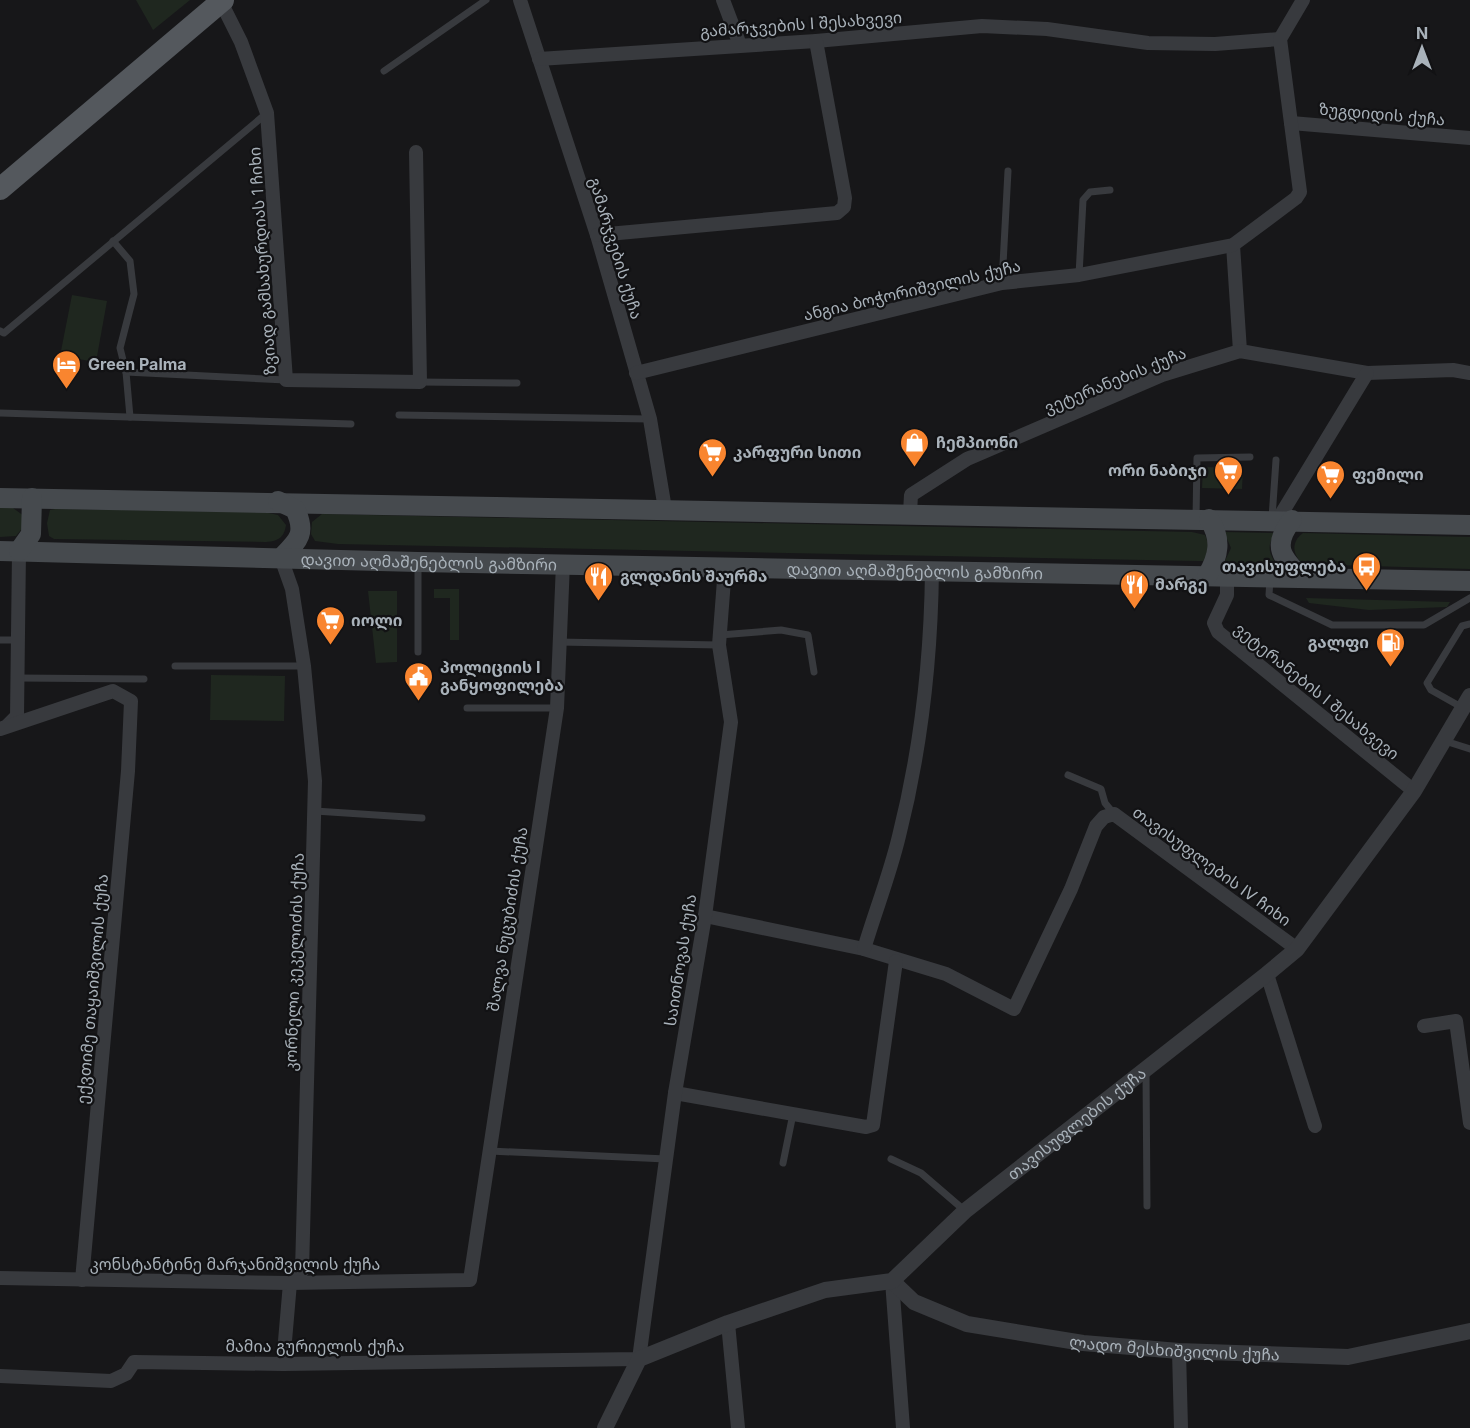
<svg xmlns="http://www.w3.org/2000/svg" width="1470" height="1428" font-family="Inter,'Noto Sans Georgian',sans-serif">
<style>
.green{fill:#1f271f}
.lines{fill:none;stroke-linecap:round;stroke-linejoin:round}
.service{stroke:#383a3e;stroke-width:7}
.minor{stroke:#383a3e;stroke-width:14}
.tertiary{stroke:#383a3e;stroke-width:16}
.secondary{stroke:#464a4e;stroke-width:20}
.primary{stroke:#54585d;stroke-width:22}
.labels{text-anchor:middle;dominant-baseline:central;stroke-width:4.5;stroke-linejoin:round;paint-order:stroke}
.street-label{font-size:16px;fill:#a9b2ba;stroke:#121214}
.poi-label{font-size:16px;font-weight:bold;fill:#a9b2ba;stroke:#121214;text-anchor:start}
</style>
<rect width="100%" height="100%" fill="#171719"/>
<!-- green -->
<g class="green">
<path d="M136,0h54l-37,30z"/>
<path d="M72,295l35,6 -11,61 -36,-6z"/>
<path d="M1203,467l40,1 -1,21 -40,-1z"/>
<path d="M0,507l13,1 11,8 1,9 -9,11 -16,1z"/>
<path d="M55,509l209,3 14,3 8,10c-2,13 -8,16 -20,17l-212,-3 -5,-3 -2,-13 3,-13z"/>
<path d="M322,514l870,18 13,3c4,9 5,19 -2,26h-6l-859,-17 -23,-3 -4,-7 1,-12z"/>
<path d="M1224,532l52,1c-9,11 -8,19 0,31l-52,-1 7,-15z"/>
<path d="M1303,533l167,4v32l-167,-5c-11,-10 -12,-22 0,-31z"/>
<path d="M434,589h25v51h-9v-42h-16z"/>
<path d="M368,591h29v71l-21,1z"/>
<path d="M1306,598l144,4 -3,5 -78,3 -60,-7z"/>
<path d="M211,675l74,1 -1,45 -74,-1z"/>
</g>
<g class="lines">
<!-- service -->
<g class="service">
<path d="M384,71l102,-71"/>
<path d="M113,241l17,20 4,33 -14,54 6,24 4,45"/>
<path d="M1079,275l4,-75 7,-8 20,-2"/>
<path d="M1002,283l6,-112"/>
<path d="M0,331l4,2 263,-220"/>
<path d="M126,372l160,8"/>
<path d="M420,382l97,1"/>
<path d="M0,413l351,11"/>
<path d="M399,415l251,4"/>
<path d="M1272,518l4,-58"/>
<path d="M1196,519l1,-61 53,-1"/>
<path d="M418,564v88"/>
<path d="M1270,579l-1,16 63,30h92l46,-27"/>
<path d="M720,635l61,-5 27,5 6,37"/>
<path d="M0,640h17"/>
<path d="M558,642l161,3"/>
<path d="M175,666h129"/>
<path d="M17,678l127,1"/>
<path d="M467,708h90"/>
<path d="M1463,708l-32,-18 -4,-7 35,-57 8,-2"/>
<path d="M1445,741l25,8"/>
<path d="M1068,775l33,14 4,14 9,11"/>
<path d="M315,811l107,7"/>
<path d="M1146,1072l1,134"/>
<path d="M490,1151l176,8"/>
<path d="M891,1159l30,14 43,37"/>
<path d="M783,1163l10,-49"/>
</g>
<!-- minor -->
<g class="minor">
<path d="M520,0l77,235 53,184 15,90"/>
<path d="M723,0l17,45"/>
<path d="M221,2l20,40 26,71 19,267 134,2 -4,-230"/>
<path d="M539,59l277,-18 166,-15 65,3 101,14 67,1 65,-5"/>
<path d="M1291,123l179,15"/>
<path d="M597,235l240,-22 7,-6 1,-9 -29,-157"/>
<path d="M1233,245l7,106"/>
<path d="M636,373l366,-90 77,-8 154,-30 63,-47 4,-6 -20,-153 23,-39"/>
<path d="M910,513l1,-18 56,-36 195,-84 78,-24 127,22 86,-3 17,3"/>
<path d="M1277,521l90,-148"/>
<path d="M281,558l11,31 12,77 11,115 -13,490 -12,12 -7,81"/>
<path d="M1227,576v19l-13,28 4,9 196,159"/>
<path d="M8,725l9,-9 2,-165"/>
<path d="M0,729l113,-38 18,10 -3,70 -46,509"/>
<path d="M705,916l159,33 82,25 68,35 57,-120 25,-63 8,-9 10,-3 183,135"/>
<path d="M864,949c11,-37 26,-75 35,-113 22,-87 32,-177 33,-266"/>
<path d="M1267,974l48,152"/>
<path d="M1424,1026l32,-5 14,102"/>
<path d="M675,1093l191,34 7,-2 23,-164"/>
<path d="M0,1278l290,5 180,-3 87,-572 6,-145"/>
<path d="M892,1281l11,147"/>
<path d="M728,1323l10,105"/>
<path d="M1179,1351l2,77"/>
<path d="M0,1376l111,5 15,-7 8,-12 149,2 356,-5 36,-266 30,-177 26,-194 -12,-77 6,-78"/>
</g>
<!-- tertiary -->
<g class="tertiary">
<path id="s1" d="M892,1281l22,21 53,22 116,19 96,8 169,6 122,-26"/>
<path id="s2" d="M605,1428l34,-69 89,-36 97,-33 67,-9 73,-70 302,-237 30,-25 117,-158 56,-95"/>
</g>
<!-- secondary -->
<g class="secondary">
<path d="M0,498l1470,27"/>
<path d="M278,501l17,8c12,25 3,32 -14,49"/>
<path d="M1292,520c-21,26 -10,38 10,58"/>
<path id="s3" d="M0,551l418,11 1052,19"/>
<path d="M19,551l12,-17 1,-36"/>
<path d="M1207,576c12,-20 15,-37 2,-57"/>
</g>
<!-- primary -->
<path class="primary" d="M0,189l223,-189"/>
</g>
<!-- icons -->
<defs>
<symbol id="hotel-pin" viewBox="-11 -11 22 30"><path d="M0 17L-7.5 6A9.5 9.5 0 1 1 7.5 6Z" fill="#f9852f" stroke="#121214"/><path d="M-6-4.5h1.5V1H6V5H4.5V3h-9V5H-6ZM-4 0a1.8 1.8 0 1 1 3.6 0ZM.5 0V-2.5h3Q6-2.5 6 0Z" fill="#fff"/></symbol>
<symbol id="shop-pin" viewBox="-11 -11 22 30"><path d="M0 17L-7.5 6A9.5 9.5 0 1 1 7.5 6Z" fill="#f9852f" stroke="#121214"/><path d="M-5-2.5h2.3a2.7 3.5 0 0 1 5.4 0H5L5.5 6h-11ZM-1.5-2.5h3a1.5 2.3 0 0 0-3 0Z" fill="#fff"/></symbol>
<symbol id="supermarket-pin" viewBox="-11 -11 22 30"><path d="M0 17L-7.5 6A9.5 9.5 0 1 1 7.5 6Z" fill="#f9852f" stroke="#121214"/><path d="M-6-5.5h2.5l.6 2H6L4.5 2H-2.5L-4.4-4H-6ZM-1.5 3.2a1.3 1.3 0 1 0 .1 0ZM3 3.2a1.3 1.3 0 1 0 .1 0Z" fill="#fff"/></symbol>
<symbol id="bus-pin" viewBox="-11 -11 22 30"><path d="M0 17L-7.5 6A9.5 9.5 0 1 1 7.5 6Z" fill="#f9852f" stroke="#121214"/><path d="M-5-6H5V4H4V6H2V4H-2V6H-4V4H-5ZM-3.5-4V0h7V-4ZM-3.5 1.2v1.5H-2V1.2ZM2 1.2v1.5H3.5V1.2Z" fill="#fff"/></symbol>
<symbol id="restaurant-pin" viewBox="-11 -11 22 30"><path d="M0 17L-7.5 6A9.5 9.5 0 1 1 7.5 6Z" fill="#f9852f" stroke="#121214"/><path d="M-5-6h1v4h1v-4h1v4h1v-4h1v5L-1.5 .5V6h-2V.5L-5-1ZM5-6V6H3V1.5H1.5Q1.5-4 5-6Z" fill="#fff"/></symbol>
<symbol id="fuel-pin" viewBox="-11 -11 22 30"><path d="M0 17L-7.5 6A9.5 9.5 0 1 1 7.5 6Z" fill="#f9852f" stroke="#121214"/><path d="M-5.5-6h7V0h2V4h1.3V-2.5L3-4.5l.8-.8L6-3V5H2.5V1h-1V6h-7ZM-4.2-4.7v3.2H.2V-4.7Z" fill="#fff"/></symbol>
<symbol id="civic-pin" viewBox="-11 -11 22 30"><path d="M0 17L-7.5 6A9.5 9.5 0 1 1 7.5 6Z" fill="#f9852f" stroke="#121214"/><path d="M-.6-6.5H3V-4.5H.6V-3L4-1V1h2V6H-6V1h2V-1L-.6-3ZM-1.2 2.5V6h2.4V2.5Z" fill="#fff"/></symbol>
</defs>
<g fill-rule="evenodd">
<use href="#hotel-pin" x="50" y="348" width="33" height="45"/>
<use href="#shop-pin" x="898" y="426" width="33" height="45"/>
<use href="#supermarket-pin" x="696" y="436" width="33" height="45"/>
<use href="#supermarket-pin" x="1212" y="454" width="33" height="45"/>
<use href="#supermarket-pin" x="1314" y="458" width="33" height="45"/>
<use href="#bus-pin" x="1350" y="550" width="33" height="45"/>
<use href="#restaurant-pin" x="582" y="560" width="33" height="45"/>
<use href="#restaurant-pin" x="1118" y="568" width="33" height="45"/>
<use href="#supermarket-pin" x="314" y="604" width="33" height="45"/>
<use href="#fuel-pin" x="1374" y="626" width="33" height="45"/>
<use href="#civic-pin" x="402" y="660" width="33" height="45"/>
</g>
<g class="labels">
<!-- street labels -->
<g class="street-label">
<text transform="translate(801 24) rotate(-4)">გამარჯვების I შესახვევი</text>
<text transform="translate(1382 114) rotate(5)">ზუგდიდის ქუჩა</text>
<text transform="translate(616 248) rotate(73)">გამარჯვების ქუჩა</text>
<text transform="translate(262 261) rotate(-94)">ზვიად გამსახურდიას 1 ჩიხი</text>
<text transform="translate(912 290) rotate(-13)">ანგია ბოჭორიშვილის ქუჩა</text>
<text transform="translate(1115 380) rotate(-22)">ვეტერანების ქუჩა</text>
<text stroke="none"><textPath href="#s3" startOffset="429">დავით აღმაშენებლის გამზირი</textPath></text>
<text stroke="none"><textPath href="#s3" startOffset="915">დავით აღმაშენებლის გამზირი</textPath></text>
<text transform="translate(1317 691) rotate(39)">ვეტერანების I შესახვევი</text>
<text transform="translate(1212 866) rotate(36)">თავისუფლების IV ჩიხი</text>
<text transform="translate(507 919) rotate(-81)">შალვა ნუცუბიძის ქუჩა</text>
<text transform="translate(680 960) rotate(-81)">საითნოვას ქუჩა</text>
<text transform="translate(294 962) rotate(-88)">კორნელი კეკელიძის ქუჩა</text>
<text transform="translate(92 989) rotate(-85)">ექვთიმე თაყაიშვილის ქუჩა</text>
<text stroke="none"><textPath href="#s2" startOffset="586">თავისუფლების ქუჩა</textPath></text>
<text x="235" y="1264">კონსტანტინე მარჯანიშვილის ქუჩა</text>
<text x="315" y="1346">მამია გურიელის ქუჩა</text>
<text stroke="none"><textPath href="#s1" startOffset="297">ლადო მესხიშვილის ქუჩა</textPath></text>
</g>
<!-- poi labels -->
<g class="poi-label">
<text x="88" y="364">Green Palma</text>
<text x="936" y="442">ჩემპიონი</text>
<text x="733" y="452">კარფური სითი</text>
<text x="1207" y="470" text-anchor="end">ორი ნაბიჯი</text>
<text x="1352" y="474">ფემილი</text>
<text x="1346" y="566" text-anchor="end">თავისუფლება</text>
<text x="620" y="576">გლდანის შაურმა</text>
<text x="1155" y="584">მარგე</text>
<text x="351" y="620">იოლი</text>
<text x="1369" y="642" text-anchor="end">გალფი</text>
<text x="440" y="667">პოლიციის I<tspan x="440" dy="18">განყოფილება</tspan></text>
</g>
</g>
<!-- north arrow -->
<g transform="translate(1422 48)" stroke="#121214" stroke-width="4.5" paint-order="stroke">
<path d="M0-4.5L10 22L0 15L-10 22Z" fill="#a9b2ba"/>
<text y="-9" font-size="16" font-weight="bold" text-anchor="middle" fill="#a9b2ba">N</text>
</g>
</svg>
